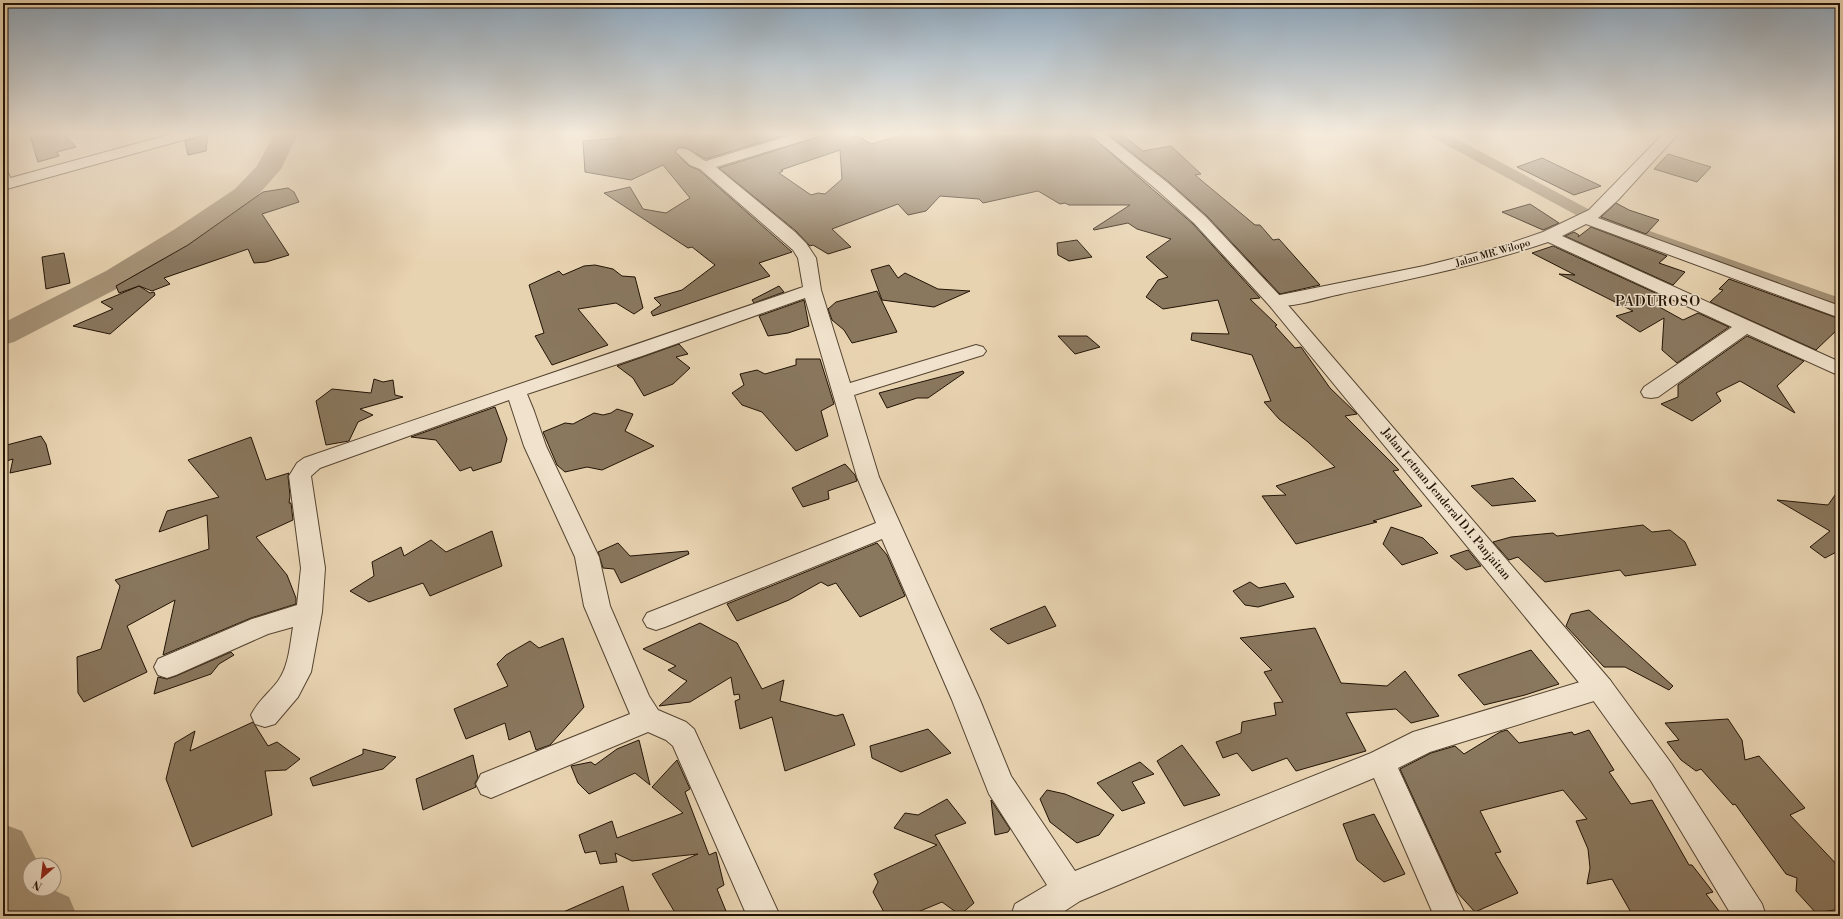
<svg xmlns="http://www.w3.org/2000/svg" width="1843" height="919" font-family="'Libre Bodoni',serif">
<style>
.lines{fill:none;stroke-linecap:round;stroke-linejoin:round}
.canal{fill:#a59277;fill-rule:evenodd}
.river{fill:#a59277;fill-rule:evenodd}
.building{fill:#89775e;stroke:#221305;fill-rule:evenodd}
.minor-casing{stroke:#544330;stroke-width:2}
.tertiary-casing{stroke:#544330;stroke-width:2}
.minor{fill:#f0e2cc;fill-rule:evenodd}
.tertiary{fill:#f0e2cc;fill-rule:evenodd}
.labels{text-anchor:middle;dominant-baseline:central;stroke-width:3;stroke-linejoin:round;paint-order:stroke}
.far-street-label{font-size:10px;fill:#221305;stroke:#f0e2cc}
.street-label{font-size:12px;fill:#221305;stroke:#f0e2cc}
.quarter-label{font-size:14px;letter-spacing:1px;fill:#221305;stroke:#f0e2cc}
</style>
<rect width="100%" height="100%" fill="#e8d3b1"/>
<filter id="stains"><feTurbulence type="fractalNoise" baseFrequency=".005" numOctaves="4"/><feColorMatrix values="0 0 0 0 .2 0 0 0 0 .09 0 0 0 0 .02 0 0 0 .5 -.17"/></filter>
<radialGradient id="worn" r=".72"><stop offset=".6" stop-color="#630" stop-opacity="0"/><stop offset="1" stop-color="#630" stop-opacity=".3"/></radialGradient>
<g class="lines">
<!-- canal -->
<path class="canal" d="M1426,132h18l146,78 250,88v12l-262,-94 -150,-81z"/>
<!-- river -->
<g class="river">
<path d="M275,132h24l-18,37 -28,32 -58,40 -67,42 -114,59 -11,3v-22l103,-52 69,-42 60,-40 22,-23z"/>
<path d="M3,824l19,7 17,34h-9v24h21l18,8 8,19h-70l-4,-9z"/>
</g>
</g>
<!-- building -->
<g class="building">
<path d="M29,132h33l14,15 -19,5 2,4 -21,6z"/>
<path d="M204,132h4l-2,19 -18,4 -3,-14 16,-5z"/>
<path d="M611,132h184l-89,27 -20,-11h-8l-3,4 14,14 10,4 93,82 -33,11 11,13 -117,40 -2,-4 10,-7 -7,-7 28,-8 33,-25 -23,-18 -4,1 -84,-55 26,-6 13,22 23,4 24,-15 -27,-33 -32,15 -46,-8 -2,-31 37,-3z"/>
<path d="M825,132h17l9,5 7,-1 13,8 43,-12h172l107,92 67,74 -10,1 27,26 -2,1 20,22 6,-1 29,41 27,26 -12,2 54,54 -6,1 29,35 -49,15 4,1 -81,22 -34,-48 24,-1 -10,-9 59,-19 -27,-25 -29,-23 -15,-17 7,-1 -19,-46 -61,-15 1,-7 37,1 -11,-34 -55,9 -17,-12 12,-17 10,-3 -22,-20 25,-18 -34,-10 -9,-6 -34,7 -1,-1 37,-24h-61l-4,-2 -5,1 -22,-13 -55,12 -4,-4 -39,-3 -14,15 -18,4 -10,-11 -66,25 19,18 -23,7 -15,-9 -3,1 -14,-15 -77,-63 103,-32zM840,150l2,29 -17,15 -7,-1 -7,2 -32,-22 4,-2 -2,-1z"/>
<path d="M1119,132l24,19 28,-5 30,28 -6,1 60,50h5l13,15 6,-1 41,46 -40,9 -73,-78 -38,-34 -61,-48z"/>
<path d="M1668,154l43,13 -14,15 -43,-13z"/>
<path d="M1542,158l59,28 -27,9 -57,-28z"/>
<path d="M288,188l6,4 5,10 -37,12 27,41 -23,7 -12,1 -6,-14 -84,29 6,6 -18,7 -13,-5 -20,7 -3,-7 72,-41 75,-53z"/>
<path d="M1616,203l13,7 30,10 -13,14 -45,-17z"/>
<path d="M1530,204l29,19 -16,7 -41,-18z"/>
<path d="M1591,227l76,29 -8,7 26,9 -12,13 -108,-49 9,-4 5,3 -1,2z"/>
<path d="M1077,240l15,17 -23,4 -11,-6 -1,-12z"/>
<path d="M1553,246l109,50 -8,8 29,16 15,-7 31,14 -52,36 -15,-13 2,-32 -24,14 -24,-16 17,-5 -74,-37 16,1 -43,-22z"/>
<path d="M64,253l6,30 -24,6 -4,-32z"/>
<path d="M595,265l18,4 9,7 13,1 8,31 -9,6 -18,-11 -38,6 30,36 -56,20 -17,-29 9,-3 -15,-48 30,-14 4,4 21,-9z"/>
<path d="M889,265l9,13 7,-5 33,16 32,2 -36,16 -52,-7 -11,-30z"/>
<path d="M1729,279l111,40v8l-24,23 -106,-48 13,-12 -4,-1z"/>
<path d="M139,286l11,7 4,-1 1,3 -45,39 -37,-8 40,-17 -12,-7z"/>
<path d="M779,286l5,6 -30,11 -2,-3z"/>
<path d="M877,291l20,41 -45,11 -8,-13 -12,-10 -4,-11 8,-7z"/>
<path d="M804,300l5,26 -21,7 -20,3 -9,-20z"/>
<path d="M1058,336h29l13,11 -25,7z"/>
<path d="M1747,336l57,25 -27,25 18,27 -55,-32 -24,12 5,8 -29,20 -31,-17 17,-7v-12z"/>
<path d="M679,344l9,10 -12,3 14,11 -17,16 -29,12 -11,-18 -16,-12z"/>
<path d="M796,359h24l14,45 -13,7 7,25 -32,15 -34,-39 -20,-7 -10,-12 12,-8 -4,-11 17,-4 8,4 31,-9z"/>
<path d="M963,371l1,2 -36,25h-11l-30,10 -8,-15z"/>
<path d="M374,379l9,3 10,-2 2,15 8,2 -43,12 13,6 -15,7 -9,19 -23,4 -10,-44 16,-12 39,4z"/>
<path d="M495,407l12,32 -6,23 -28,9 -2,-4 -11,4 -24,-31 -25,-3z"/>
<path d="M617,409l16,5 -8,17 29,15 -52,24 -15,-3 -22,5 -8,-7 -14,-33 22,-9 8,1 21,-11 9,2 8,-2z"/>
<path d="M41,436l5,8 5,20 -41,9 3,-14 -10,3v-16z"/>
<path d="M251,437l15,43 23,-7 -1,3 2,20 -1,7h2l2,17 -37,17 31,38 9,23v6l-45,14 -88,37 12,-55 -48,26 20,46 -63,30 -6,-9 -1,-36 24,-8 19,-63 -5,-6 94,-31 -2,-34 -48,17 8,-21 52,-14 -31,-37z"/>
<path d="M845,464l10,11 2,6 -29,10 1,8 -26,8 -11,-19z"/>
<path d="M1513,478l23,23 -44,5 -21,-20z"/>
<path d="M1840,488v62l-15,8 -15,-11 20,-16 -53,-31 51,5z"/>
<path d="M1643,525l9,7 18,-2 15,12 11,23 -71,11 -5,-6 -75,12 -27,-25 -9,3 -16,-18 18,-5 42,-4 4,3z"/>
<path d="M1391,527l32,11 15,15 -36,12 -19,-21z"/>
<path d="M492,531l10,35 -72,30 -7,-13 -54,19 -19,-11 24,-15 -2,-14 29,-15 3,9 27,-16 15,12z"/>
<path d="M618,543l12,13 58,-5 1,3 -68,29 -7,-14 -11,-1 -5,-16z"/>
<path d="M877,543l10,12 18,41 -45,21 -24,-34 -8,3 -7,-4 -32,18 -52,21 -10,-17z"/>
<path d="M1468,550l13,16 -15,4 -16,-14z"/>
<path d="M1250,582l9,6 26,-5 9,14 -36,10 -13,-2 -12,-14z"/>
<path d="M1045,606l11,20 -48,18 -18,-15z"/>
<path d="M1589,610l84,76 -4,4 -44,-23h-21l-38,-41 5,-12z"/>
<path d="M700,623l37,20 25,46 22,-9 -4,21 56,15 7,-2 12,31 -70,26 -13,-54 -32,12 -5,-28 5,-2 -1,-5 -5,1 -3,-18 -41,25 -31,4 28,-25 -19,-11 8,-4 -33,-17z"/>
<path d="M1315,628l26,55 46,3 18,-15 34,45 -28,7 -15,-14 -50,4 20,38 -70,20 -9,-13 -35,13 -15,-18 -14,5 -7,-16 25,-9 1,-11 34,-7 -2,-12 9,-1 -19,-30 8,-2 -32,-32z"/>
<path d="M563,638l21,69 -34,38 -14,5 -6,-19 -21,9 -4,-17 -39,16 -12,-30 54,-23 -11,-22 9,-9 24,-14 9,7z"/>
<path d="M1531,650l28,34 -34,11 -41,10 -26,-30z"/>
<path d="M231,652l3,3 -15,9 -8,10 -57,20 4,-17 9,2 9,-3z"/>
<path d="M1728,719l14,21 3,20 14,-4 46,52 -15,7 50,53v41l-24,4 -20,-22 1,-13 -11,-4 -51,-70 -2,1 -32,-36 -5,2 -15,-11 -14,-18 12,-2 -14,-17z"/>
<path d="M253,722l15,24 9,-4 23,17 -14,11 -21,1 7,44 -80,32 -26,-68 9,-36 20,-12 -5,20z"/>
<path d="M928,729l23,24 -50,19 -29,-14 -2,-12z"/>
<path d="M1507,730l12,13 53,-11 2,3 15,-5 25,40 -5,2 22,32 21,-4 37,65h3l21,27 -7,2 17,22h-90l-21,-37 -25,5 3,-16 -2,-19 -12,-28 11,-2 -24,-29 -83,21 21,41 -6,1 23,40 -43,19 -19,-21 -56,-122 31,-16 24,-7 9,8 36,-22z"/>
<path d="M639,740l11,45 -15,-12 -46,21 -11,-11 -7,-17 20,-4 4,3 22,-16z"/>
<path d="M1182,745l9,12 29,38 -36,11 -27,-45z"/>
<path d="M363,749l33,8 -13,12 -70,17 -3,-8 53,-24z"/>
<path d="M473,755l5,23 -3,5 1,4 -53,23 -7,-31z"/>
<path d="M677,760l13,29 -5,3 24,63 7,-3 8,33 -7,4 11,27h-51l-25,-42 46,-20 -66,7 -17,-8 2,9 -17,2 -4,-13 -11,2 -6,-18 33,-14 5,17 66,-25 -31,-26z"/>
<path d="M1140,762l14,12 -22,8 13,21 -23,8 -25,-28z"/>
<path d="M1047,790l18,4 49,21 -15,20 -22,8 -27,-21 -10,-23z"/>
<path d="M947,799l19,24 -31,12 39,68 -14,12 -18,-13 -34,14h-22l-13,-24 5,-10 -4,-8 63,-29 -43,-17 11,-15 13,2z"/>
<path d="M991,800l19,29 -2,3 -13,3z"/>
<path d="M1374,814l31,60 -21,8 -27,-22 -14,-36z"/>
<path d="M623,886l7,30h-76z"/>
</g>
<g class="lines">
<defs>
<g id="minor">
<path d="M801,132h23l-2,3 -106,32 79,65 11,11 10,15 5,32 29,93 126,-38 7,2 3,4 -3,4 -129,40 25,82 101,223 31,76 64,95 296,-118 42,-21 187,-56 10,4 4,8 -4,8 -180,56 -32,16 68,148h-32l-60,-138 -294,123 -23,15h-46l4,-12 32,-19 -58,-91 -37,-94 -70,-161 -217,88 -9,3 -9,-3 -4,-7 4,-7 229,-90 -19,-46 -52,-179 -163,58 -115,38 7,17 12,35 53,111 11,49 39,90 9,14 28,12 8,7 86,187h-33l-74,-170 -7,-6 -18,-8 -157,66 -10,-4 -5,-10 5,-10 149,-60 -46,-108 -9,-49 -51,-111 -15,-46 -189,68 -9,8 14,92 -3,44 -11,60 -13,25 -23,27 -10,3 -10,-3 -4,-9c7,-14 18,-22 27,-34 11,-15 12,-37 15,-54l-25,7 -92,41 -9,3 -9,-3 -4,-8 4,-8 94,-40 45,-14 4,-37 -12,-92 8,-13 7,-5c166,-58 333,-113 499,-171l-5,-29 -5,-8 -93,-81 -10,-4 -14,-13 2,-3c12,-3 17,8 28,12z"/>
<path d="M1665,132h15l-62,68 -20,18 242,88v12l-254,-94 -24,12 278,126v14l-93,-42 -89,63 -7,1 -7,-1 -3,-5 3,-5 88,-60 -184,-85c-67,23 -138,37 -207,52 -20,4 -54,16 -72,11l-3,-4 3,-4 6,-1 149,-30 75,-19 44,-15 46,-22z"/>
<path d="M3,171l5,2 5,11 -3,3 -7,1z"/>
</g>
<g id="tertiary">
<path d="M179,132h24l-2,3 -198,55v-10z"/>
<path d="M1087,132h16l65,51 38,34 75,80 329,383 61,83 91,141 4,12h-34l-81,-135 -61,-85 -321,-391 -75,-82 -38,-34z"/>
</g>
</defs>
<!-- minor casing -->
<use href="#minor" class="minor-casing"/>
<!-- tertiary casing -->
<use href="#tertiary" class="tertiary-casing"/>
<!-- minor -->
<use href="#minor" class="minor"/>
<!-- tertiary -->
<use href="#tertiary" class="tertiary"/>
</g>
<!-- sky -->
<linearGradient id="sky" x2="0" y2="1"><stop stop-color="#8da6bb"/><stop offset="0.51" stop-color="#f5ebdc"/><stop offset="1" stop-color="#f5ebdc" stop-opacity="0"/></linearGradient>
<rect width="1843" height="261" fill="url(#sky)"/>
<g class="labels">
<!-- far-street labels -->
<g class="far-street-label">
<text transform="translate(1493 253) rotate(-16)">Jalan MR. Wilopo</text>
</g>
<!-- street labels -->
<g class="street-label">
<text transform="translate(1446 504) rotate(50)">Jalan Letnan Jenderal D.I. Panjaitan</text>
</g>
<!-- quarter labels -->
<g class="quarter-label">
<text x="1658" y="302">PADUROSO</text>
</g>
</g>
<!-- margin -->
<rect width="1843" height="919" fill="none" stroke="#e8d3b1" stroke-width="16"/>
<rect x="4" y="4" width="1835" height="911" fill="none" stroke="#221305" stroke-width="2"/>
<rect x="8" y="8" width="1827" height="903" fill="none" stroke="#221305"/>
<!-- north arrow -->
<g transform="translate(42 877) rotate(208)"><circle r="19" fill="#f0e2cc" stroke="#9e8f7c"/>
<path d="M0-3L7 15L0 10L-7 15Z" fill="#8f2418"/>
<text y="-6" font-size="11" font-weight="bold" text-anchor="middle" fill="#221305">N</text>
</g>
<rect width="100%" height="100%" filter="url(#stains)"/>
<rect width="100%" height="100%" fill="url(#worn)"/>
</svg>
